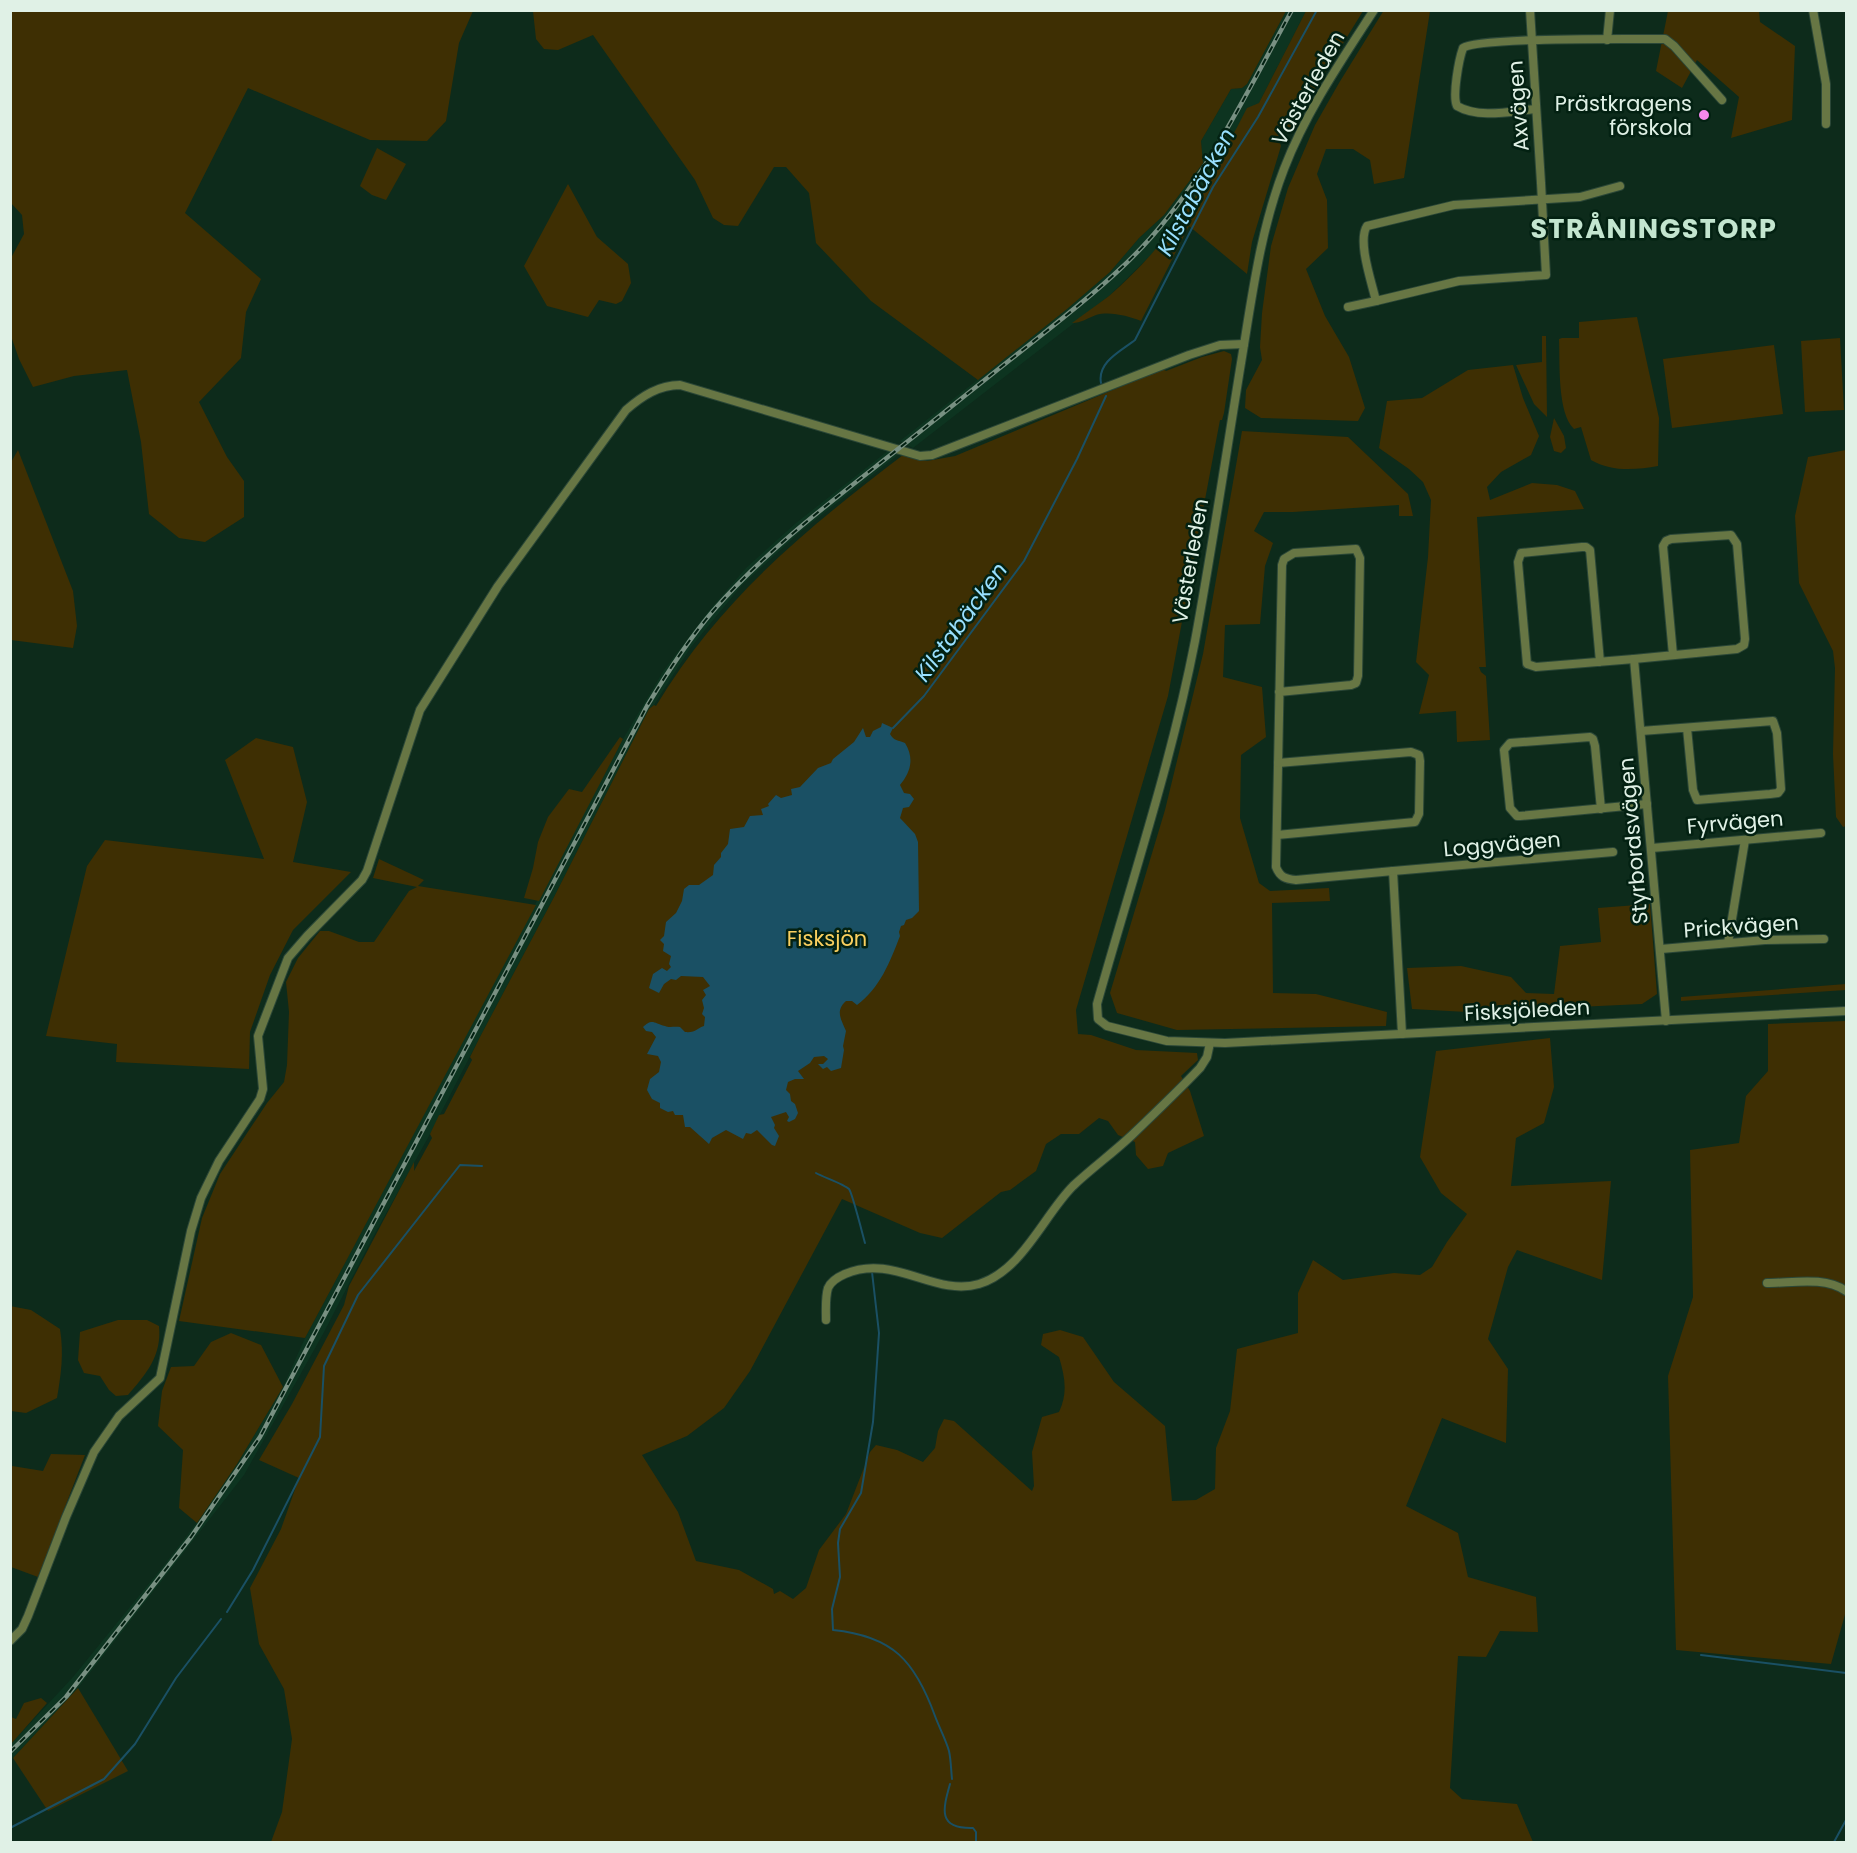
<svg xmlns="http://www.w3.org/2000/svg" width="1857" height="1853" font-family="Poppins,sans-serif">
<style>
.built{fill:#0d3420}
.green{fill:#3e2f03}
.water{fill:#1a5064}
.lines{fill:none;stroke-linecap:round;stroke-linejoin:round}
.stream{stroke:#1a5064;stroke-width:2}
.minor-casing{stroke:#2b4737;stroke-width:10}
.minor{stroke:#677644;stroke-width:8}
.rail-casing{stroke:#789082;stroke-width:4.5}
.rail{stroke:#032112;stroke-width:2;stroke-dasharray:7;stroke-linecap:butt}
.poi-dot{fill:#f688ed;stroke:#032112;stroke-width:2}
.labels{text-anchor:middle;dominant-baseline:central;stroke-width:5;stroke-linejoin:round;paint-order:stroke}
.street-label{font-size:21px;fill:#e0f1e6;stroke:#032112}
.poi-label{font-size:21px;fill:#e0f1e6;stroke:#032112;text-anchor:end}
.park-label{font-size:21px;fill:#fad060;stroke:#032112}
.water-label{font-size:22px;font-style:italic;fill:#99e0ff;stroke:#032112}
.district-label{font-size:27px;font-weight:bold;letter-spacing:1.5px;fill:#c3e5cf;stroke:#032112}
</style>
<rect width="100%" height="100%" fill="#0d2b1b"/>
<!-- built -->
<g class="built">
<path d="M1286,11h20l-47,92 -63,96 -44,55 -43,42 -196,152 -13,-7 167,-132 43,-37 29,-34 25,-23 39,-52 -2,-22 30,-52 10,-1 6,-4z"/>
<path d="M889,450l10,4 -99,78 -58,53 -51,62 -37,58 -5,4 -96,190 -72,136 -51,99 -57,103 -50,97 -79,141 -166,213 -67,72v-16l62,-67 92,-113 27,-35 45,-65 46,-77 22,-49 318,-599 41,-69 43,-57 39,-45 50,-45z"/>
</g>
<!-- green -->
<g class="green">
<path d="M11,10l462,1 -14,32 -13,78 -19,20 -57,-1 -122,-52 -63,125 76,66 -15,33 -5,46 -42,44 28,55 17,24v36l-39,25 -26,-4 -30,-24 -8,-72 -14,-72 -53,6 -41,11 -14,-28 -8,-23v-78l13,-24 -2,-19 -11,-12z"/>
<path d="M1384,10l46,1 -26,167 -30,6 -4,-24 -17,-11h-27l-9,25 10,26 1,48 -22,21 19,47 24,41 16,51 -7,13 -97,-3 -16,-10 1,-18 16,-30 -2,-13 2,-34 9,-67 17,-58 27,-63 24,-42z"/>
<path d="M533,11v-1l753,1 -39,73 -5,4 -11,1 -30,52 2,22 -39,52 -25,23 -29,34 -43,37 -89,71 -107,-79 -55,-58 -7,-50 -23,-26h-12l-36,59 -14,-1 -11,-7 -18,-38 -102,-145 -35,15 -14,-1 -8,-10z"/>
<path d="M1306,11h57l-72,117 -13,9 3,9 -29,96 -5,32 -58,-48 -48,95c-13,-5 -31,-10 -45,-6 -8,3 -15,8 -24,8 12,-9 25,-18 37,-27 60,-52 103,-118 138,-188l12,-5z"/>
<path d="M1668,11h91l1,11 35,24 -3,74 -61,18 8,-41 -42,-37 -15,28 -26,-17z"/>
<path d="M377,148l29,16 -20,36 -14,-5 -12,-9z"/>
<path d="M568,184l29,53 31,27 3,19 -9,18 -6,3 -17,-4 -11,17 -41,-11 -23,-40z"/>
<path d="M1637,317l22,101 -1,48c-22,4 -47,6 -67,-6l-10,-33 -7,2c-17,-16 -14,-67 -15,-90l3,-1h17v-16z"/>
<path d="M1542,336h4l1,81 -13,-13 -18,-39 26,-3z"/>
<path d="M1840,338l4,72 -39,2 -4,-71z"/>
<path d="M1774,345l9,69 -111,14 -9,-69z"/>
<path d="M1224,351l7,3 1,5 -8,54 -2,7h-2l-52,276 -92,314 2,24 13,1 45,15 61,3 1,7 -17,16 9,15 14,45 -36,17 -5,13 -15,3 -12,-14 -1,-13 -17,-7 -10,-14 -9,-3 -20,16h-18l-15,10 -10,27 -26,19 -9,2 -59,46 -22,-5 -78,-34 -92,172 -26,37 -37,28 -45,19 36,57 18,49 43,9 34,19 1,5 6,-3 13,8 13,-11 13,-38 27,-36 24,-62 6,-7 21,5 26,12 12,-14 3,-17 6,-12 10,2 78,70 2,-5 -2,-34 10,-35 17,-5c9,-19 6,-35 0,-55l-18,-12 2,-11 17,-4 23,7 31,45 51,44 7,75 24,-1 19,-11 1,-41 14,-37 7,-62 61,-16v-40l15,-33 30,20 51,-7 26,2 12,-8 15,-25 20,-28 -26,-21 -21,-36 16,-106 114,-13 4,49 -10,36 -28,15 -5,48 100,-5 -9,99 -85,-30 -9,17 -20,72 20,30 -2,74 -64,-25 -36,88 52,27 10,44 68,20 2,35 -38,-1 -14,26 -28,-1 -8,132 12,11 55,5 16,38h-1262l11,-30 10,-73 -8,-50 -25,-45 -9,-56 31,-59 18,-51 -40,-18 33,-56 52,-99 5,-19 65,-124v9l18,-33 -2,-4 9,-19 5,-1 28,-54 -2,-3 11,-22 72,-136 96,-190 5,-4 2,1c65,-108 149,-176 247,-251l24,6 28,-5 208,-87 3,2 36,-14z"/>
<path d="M1513,365l10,33 16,38 -8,19 -30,17 -14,15 3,13 42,-17 25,2 18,6 9,18 -107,8 9,150h-7l2,5 5,4 4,64 -33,2 -1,-31 -37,3 10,-39 -13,-13 12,-105 3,-57 -8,-18 -14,-13 -30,-21 8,-47 35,-3 46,-28z"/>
<path d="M1554,418l10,18 2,12 -5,5 -7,-2 -4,-14z"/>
<path d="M1242,431l106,6 60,57 5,22h-14v-11l-106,7h-29l-10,19 19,12 -8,23 -5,58 -35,1 -2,52 39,10 4,50 -25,18 -1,63 19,65 11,8 59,-3 1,13 -58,2 1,90 43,1 71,18 -1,14 -209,4 -60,-17 -7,-20 55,-183 38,-156z"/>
<path d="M18,450l55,141 4,35 -4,22 -62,-8 -1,-176z"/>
<path d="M1846,450v376l-3,1 -7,-10 -3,-63 2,-86 -2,-17 -34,-68 -4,-67 13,-59z"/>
<path d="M620,737l3,2 -84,162 -15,-3 9,-30 5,-26 10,-25 21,-28 13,3z"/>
<path d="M256,738l37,9 14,55 -14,60 58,10 -58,58 -23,45 -20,57 -1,37 -133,-7 1,-18 -71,-8 41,-170 18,-26 159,19 -39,-99z"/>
<path d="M379,859l45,21 -6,6 118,19 -231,433 -126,-17 23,-103 18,-44 47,-71 17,-21 3,-17 2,-53 -3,-30 12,-24 22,-27h9l30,11h15l35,-51 8,-4 -44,-9z"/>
<path d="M1650,904l7,90 -15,10 -175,8 -55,-3 -5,-41 54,-2 50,11 15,16 28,1 6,-48 41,-4 -3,-34z"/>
<path d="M1846,984v6l-165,11v-4z"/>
<path d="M1846,1021v590l-15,53 -155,-14 -8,-274 25,-79 -3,-147 49,-7 7,-47 22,-25v-47z"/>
<path d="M10,1306l21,4 29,19c4,25 1,45 -3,69l-31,15 -15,-2z"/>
<path d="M118,1320h29l12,6c3,30 -13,48 -31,69l-12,1 -7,-6 -9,-14 -16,-3 -6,-13 2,-28z"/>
<path d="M231,1333l30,12 22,42 -46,77 -40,59 -18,-15 4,-58 -25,-24 4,-35 9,-24 23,-1 17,-24z"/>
<path d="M10,1446h2v20l31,5 8,-17 34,1 -47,122 -27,-10z"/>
<path d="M78,1688l50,83 -80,40 -35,-53z"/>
<path d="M41,1698l6,5 -36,41v-27l5,2 8,-16z"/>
</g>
<!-- water -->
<path class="water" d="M882,723l11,5 -3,6c4,7 8,6 15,9 10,16 5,30 -5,42l4,8 6,1 4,5 -5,8 -6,1 -3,10 15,16 3,8 1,69 -7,7 -6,2 -2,5 -3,1 -2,6 1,4c-10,26 -20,52 -43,69l-5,-4h-6c-11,10 -5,18 0,30l-3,15 1,4 -3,18 -10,3 -4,-4 -4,2 -5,-5h5l5,-5 -4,-3 -10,1 -4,6 -12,8 6,8h-9l-7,3 -2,8 4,4 1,7 4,3 3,9 -3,6 -6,3 -2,-1 2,-4 -3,-5 -15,5 4,8 -1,3 5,8 -4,10 -3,-1 -15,-15 -6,4 -5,-1 -3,6 -17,-9 -14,8 -3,6 -19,-17h-5l-2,-12h-8l-2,-4 -5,1 -8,-4v-5l-8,-4 -5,-9 3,-11 9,-7 2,-10 -3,-6 -11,-2 9,-17 -4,-5 -6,-1 -3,-4c9,-9 11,-4 22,-1 4,2 10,0 15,1l5,5c11,1 12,-4 19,-6l1,-9 -3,-3 2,-6 -2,-8 4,-5 -3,-5 7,-4 -7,-9 -22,-1 -5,4 -5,-1 -7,5 -5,9 -10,-5 4,-14 9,-6 5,3 4,-4 -2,-3 2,-8 -8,-5 1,-7 -4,-4 4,-4 2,-14 10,-9 6,-12 2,-12 5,-4h10l14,-10 1,-10 7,-8v-4l7,-9 2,-15 14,-2 6,-11 13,-1 -2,-6 8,-3 -1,-2 8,-9 5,3 11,-3 -1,-6 9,-2 18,-19 13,-5 2,-4 21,-17 9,-14 3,9h4l3,-6 8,-4z"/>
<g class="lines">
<!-- stream -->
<g class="stream">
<path d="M1101,383c-4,-21 20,-32 34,-43l78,-153 45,-70 59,-107"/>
<path d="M893,728l31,-32 100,-135 53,-102 29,-63"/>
<path d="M816,1173c7,4 28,11 33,16 3,3 14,47 16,54"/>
<path d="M872,1272l7,61 -6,89 -12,71 -21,36 -2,14 2,34 -8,32 1,21c60,6 82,31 102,86 4,11 11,24 14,35 2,9 2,19 3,28"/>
<path d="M227,1612l26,-42 67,-133 4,-71 34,-71 102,-130 22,1"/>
<path d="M1701,1655l145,18"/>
<path d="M950,1784c-7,25 -13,45 23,44l3,4v10"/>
<path d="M10,1828l94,-49 31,-35 41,-66 45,-59"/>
<path d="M1834,1842l12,-22"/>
</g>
<defs>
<g id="minor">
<path d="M1374,10c-33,51 -68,102 -90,159 -24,62 -32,128 -43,194 -15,92 -29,186 -46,278 -24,123 -64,242 -98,363l1,15 9,7 60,15 58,2 621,-32"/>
<path d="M1530,10l11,173 5,92 -87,6 -83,20c-4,-18 -19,-60 -9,-75l87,-21 126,-8 40,-11"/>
<path d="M1813,10l13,74v40"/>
<path d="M1607,40l3,-30"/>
<path d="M1536,109c-24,2 -57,10 -79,-3 -5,-10 2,-47 6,-58 15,-11 173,-9 202,-9l9,7 48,54"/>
<path d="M1348,307l28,-6"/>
<path d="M1634,659l32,362"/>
<path d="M1600,662l-10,-112 -4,-3h-4l-61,6 -3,9 9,102 9,3c67,-5 134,-11 201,-18l7,-4 1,-6 -8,-95 -6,-9 -60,4 -5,2 -3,5 10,109"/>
<path d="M1279,692l72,-7 5,-2 2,-7 2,-118 -4,-9 -62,4 -10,6 -2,6 -6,302c4,10 9,12 20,13l97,-9 9,163"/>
<path d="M1641,731l132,-10 4,12 4,56 -3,4 -8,1 -73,6 -4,-10 -6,-62"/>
<path d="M1601,809l-6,-63 -2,-7 -3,-2 -80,6 -6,7 6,58 7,8h3l127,-12"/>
<path d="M1277,835l138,-13 4,-8 1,-53 -1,-6 -8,-3 -133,11"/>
<path d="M1652,848l169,-15"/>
<path d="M1393,871l220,-19"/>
<path d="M1728,943l17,-103"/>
<path d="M1661,949l104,-9 59,-1"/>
<path d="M1767,1283c26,0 57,-7 79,8"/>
<path d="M826,1320c0,-10 -1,-22 2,-32 3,-7 10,-11 17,-14 49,-21 89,23 134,10 43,-13 65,-69 94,-98 19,-18 40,-33 59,-51 23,-22 46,-44 68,-67l7,-11 3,-14"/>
<path d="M10,1641l12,-12 6,-13 38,-99 28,-65 25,-36 41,-38 31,-147 10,-33 18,-37 41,-62 3,-10 -5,-53 30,-78 19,-22 55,-56 5,-9 53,-161 78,-124 128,-176c16,-14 33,-25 54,-25l240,71 12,-1 257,-100 31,-10 24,-1"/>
</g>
</defs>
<!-- minor casing -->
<use href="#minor" class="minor-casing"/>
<!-- minor -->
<use href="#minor" class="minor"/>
<defs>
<path id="rail" d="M10,1752l56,-55 125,-160 69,-100 387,-731c20,-33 41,-66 66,-95 49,-56 107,-101 166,-147 45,-35 90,-72 136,-108 35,-28 71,-55 104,-86 78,-71 123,-169 173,-260"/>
</defs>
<!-- rail casing -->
<use href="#rail" class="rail-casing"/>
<!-- rail -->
<use href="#rail" class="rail"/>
</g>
<!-- markers -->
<circle class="poi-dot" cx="1704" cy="115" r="6"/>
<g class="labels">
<!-- street labels -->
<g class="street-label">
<text transform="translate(1308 88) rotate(-61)">Västerleden</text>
<text transform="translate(1518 106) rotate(-94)">Axvägen</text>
<text transform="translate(1190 561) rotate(-80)">Västerleden</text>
<text transform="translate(1735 822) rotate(-5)">Fyrvägen</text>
<text transform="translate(1633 841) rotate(-95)">Styrbordsvägen</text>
<text transform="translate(1502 844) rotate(-5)">Loggvägen</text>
<text transform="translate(1741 926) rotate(-4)">Prickvägen</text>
<text transform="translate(1527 1010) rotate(-3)">Fisksjöleden</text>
</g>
<!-- poi labels -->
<g class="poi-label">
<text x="1692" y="103">Prästkragens<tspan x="1692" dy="24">förskola</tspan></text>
</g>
<!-- park labels -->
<g class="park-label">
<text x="827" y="938">Fisksjön</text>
</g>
<!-- water labels -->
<g class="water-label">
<text transform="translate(1196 192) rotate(-62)">Kilstabäcken</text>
<text transform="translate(961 622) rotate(-54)">Kilstabäcken</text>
</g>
<!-- district labels -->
<g class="district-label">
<text x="1654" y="228">STRÅNINGSTORP</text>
</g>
</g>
<!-- border -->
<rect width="1857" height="1853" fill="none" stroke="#e0f1e6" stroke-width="24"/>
</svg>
